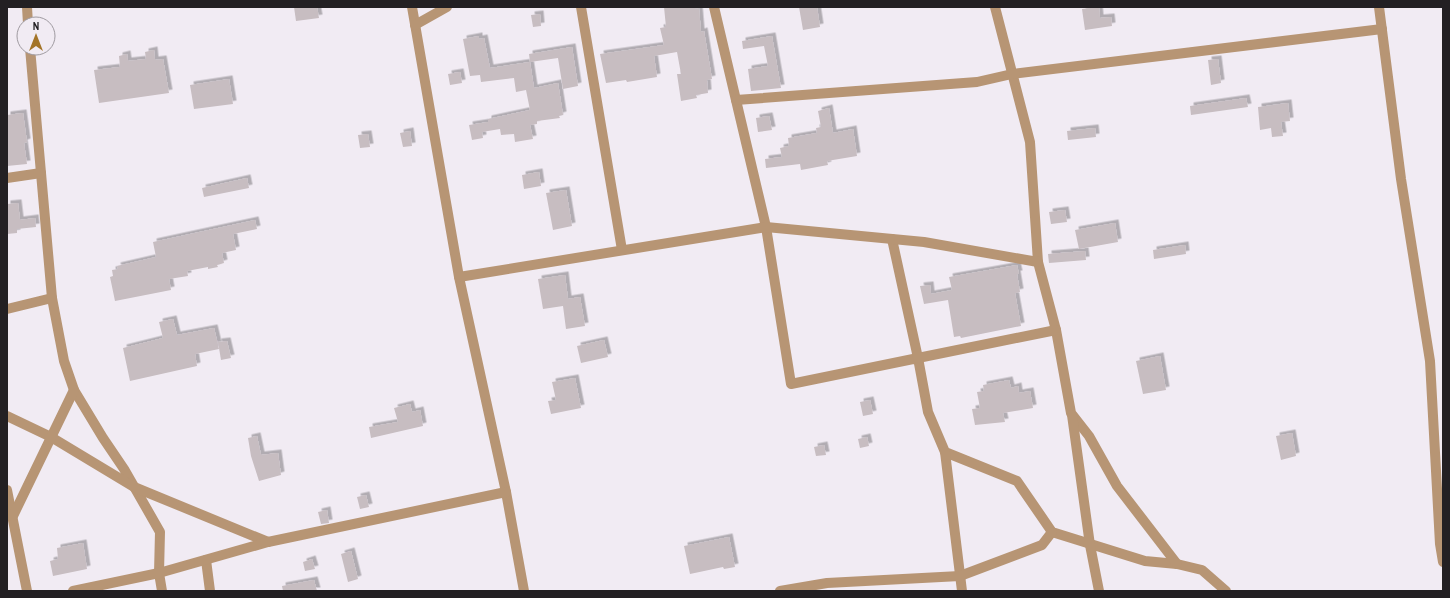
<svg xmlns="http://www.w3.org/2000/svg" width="1450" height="598" font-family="'Archivo Narrow',sans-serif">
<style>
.building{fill:#c7bdc1;filter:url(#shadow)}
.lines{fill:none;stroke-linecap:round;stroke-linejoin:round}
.minor{stroke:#b79574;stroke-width:10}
</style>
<defs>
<filter id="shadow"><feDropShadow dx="3.5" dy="-3.5" stdDeviation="0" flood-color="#0004"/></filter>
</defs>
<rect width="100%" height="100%" fill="#f1ebf3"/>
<!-- building -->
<g class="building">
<path d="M294,7h23l2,11 -23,3z"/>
<path d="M664,7h31l1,2 3,-1 2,24 3,-1 8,48 -5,1 1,13 -12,2 1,3 -16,3 -4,-27h4l-4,-22 -23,4 3,21 -30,5 -1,-2 -20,3 -6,-29 64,-9 -4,-17 6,-1z"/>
<path d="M799,7h18l3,20 -17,3z"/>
<path d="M1099,7l1,11 11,-1 1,9 -27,4 -3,-21z"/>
<path d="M540,14l1,12 -8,1 -2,-12z"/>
<path d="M479,36v3l5,-1 6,30 40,-6 4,26 24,-5 5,32 -4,1 1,2 -23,3v3l-7,1 3,14 -18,3 -1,-8 -13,1 -1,-6 -18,3 1,6 -11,2 -3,-15 19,-3v-3l42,-9 -4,-20 -10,2 -2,-14 -33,4 -1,-7 -10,1 -7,-37z"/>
<path d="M772,36l9,52 -30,3 -3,-22 20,-3 -4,-20 -21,3 -1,-8z"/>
<path d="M572,47l6,39 -15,3 -5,-31 -28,4 -1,-8z"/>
<path d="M154,50l1,10 8,-1 6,34 -70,10 -5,-33 26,-3 -1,-11 8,-2 1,7 18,-2 -1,-7z"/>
<path d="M1218,59l3,24 -10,2 -3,-25z"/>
<path d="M460,72l2,11 -12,2 -2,-11z"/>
<path d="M229,79l4,25 -39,5 -4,-24z"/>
<path d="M1246,98l2,9 -57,8 -1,-9z"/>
<path d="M1288,103l2,18 -9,1 2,14 -11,1 -1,-9 -11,2 -2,-23z"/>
<path d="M829,108l4,25 20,-4 4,27 -30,5 1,4 -27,5 -1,-6 -34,4 -1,-9 17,-2 -2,-9 9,-2 -1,-8 29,-5 -1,-5 5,-1 -3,-16z"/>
<path d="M23,113l4,29 -3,1 3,21 -20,2v-51z"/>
<path d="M769,116l3,14 -14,2 -2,-14z"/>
<path d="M1095,128l1,9 -28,3 -1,-9z"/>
<path d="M410,131l2,15 -9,1 -3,-14z"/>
<path d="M368,134l2,13 -10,1 -2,-13z"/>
<path d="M539,172l2,14 -17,3 -2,-14z"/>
<path d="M247,178l2,10 -45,9 -2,-9z"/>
<path d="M566,190l6,36 -19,4 -7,-37z"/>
<path d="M18,203l2,17 15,-2 1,9 -19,2v4l-10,1v-30z"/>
<path d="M1065,210l2,12 -16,2 -2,-12z"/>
<path d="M255,220l2,9 -24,5 3,16 -14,3 2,10 -7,2 1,2 -10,2v-2l-21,4 1,5 -19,3 2,11 -56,11 -5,-24 3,-1 -1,-6 6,-1 -1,-3 39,-9 -3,-15z"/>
<path d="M1115,223l3,19 -39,7 -4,-19z"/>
<path d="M1185,245l1,9 -32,5 -1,-9z"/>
<path d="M1085,251l1,9 -37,3 -1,-9z"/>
<path d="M1017,265l2,9h-2l3,18 -5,1 6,33 -60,12 -1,-2 -6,1 -6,-37 -24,4 -4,-18 10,-1 1,9 21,-4 -3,-13z"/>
<path d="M565,275l3,24 12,-2 5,29 -19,3 -3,-23 -20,3 -5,-30z"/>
<path d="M173,319l4,16 37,-7 5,21 -24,5 2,12 -67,15 -7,-33 40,-10 -4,-16z"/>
<path d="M604,340l4,17 -27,6 -4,-17z"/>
<path d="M227,341l4,17 -10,2 -3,-18z"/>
<path d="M1160,356l6,34 -23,4 -7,-33z"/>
<path d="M575,378l6,30 -30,6 -3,-13 8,-1 -4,-18z"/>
<path d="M1009,380l2,8 7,-2 1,7 11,-2 3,17 -30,5 2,9 -30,3 -3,-16 8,-1 -3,-16 7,-1 -1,-6z"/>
<path d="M870,400l3,14 -10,2 -3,-14z"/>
<path d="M410,404l2,8 8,-2 3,16 -52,12 -2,-11 29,-5 -4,-14z"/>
<path d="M1292,433l4,23 -15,4 -5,-24z"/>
<path d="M257,436l4,19 17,-2 3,22 -22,6 -8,-25 -3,-18z"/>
<path d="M867,437l2,9 -9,2 -2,-9z"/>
<path d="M824,445l2,10 -10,1 -2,-9z"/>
<path d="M366,495l3,12 -9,2 -3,-12z"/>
<path d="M327,510l2,13 -8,1 -3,-12z"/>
<path d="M729,537l6,30 -11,2 -1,-2 -33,7 -6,-28z"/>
<path d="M83,543l4,26 -34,7 -3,-15 8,-2 -1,-11z"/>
<path d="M351,551l7,28 -10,3 -7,-28z"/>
<path d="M312,559l3,10 -10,2 -2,-9z"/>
<path d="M314,580l3,11h-34l-1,-5z"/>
</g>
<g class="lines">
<!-- minor -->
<g class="minor">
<path d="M27,7l1,17"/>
<path d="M412,7l47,270 47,215 18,99"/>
<path d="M581,7l41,243"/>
<path d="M714,7l52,220 25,157 127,-26 10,54 17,40 72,29 35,51 93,29 32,3 25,6 24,21"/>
<path d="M995,7l35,135 8,120 18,68 15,83 18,23 28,50 60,78"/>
<path d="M1379,7l22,172 29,182 10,183 3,18"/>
<path d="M415,25l32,-18"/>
<path d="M30,48l22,250 12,63 10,29 29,48 21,31 36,63 -1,41 3,18"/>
<path d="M736,100l241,-18 35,-8 370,-45"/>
<path d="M7,178l34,-5"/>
<path d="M892,239l26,119 138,-28"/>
<path d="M459,277l307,-50 158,15 114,20"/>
<path d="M7,309l45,-11"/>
<path d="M1072,415l18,130 9,46"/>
<path d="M7,416l44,21 83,50 134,55"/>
<path d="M945,452l17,139"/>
<path d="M7,490l20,101"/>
<path d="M13,516l61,-126"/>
<path d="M206,560l4,31"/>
<path d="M73,591l86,-18 109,-31 238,-50"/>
<path d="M780,591l47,-8 133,-7 82,-31 10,-13"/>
</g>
</g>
<!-- border -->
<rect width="1450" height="598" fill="none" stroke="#232023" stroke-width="16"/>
<!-- north arrow -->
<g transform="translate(36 36)"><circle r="19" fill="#f1ebf3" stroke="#9f9aa0"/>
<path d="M0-3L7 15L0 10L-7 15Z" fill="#a37428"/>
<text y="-6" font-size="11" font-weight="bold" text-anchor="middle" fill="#232023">N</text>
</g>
</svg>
